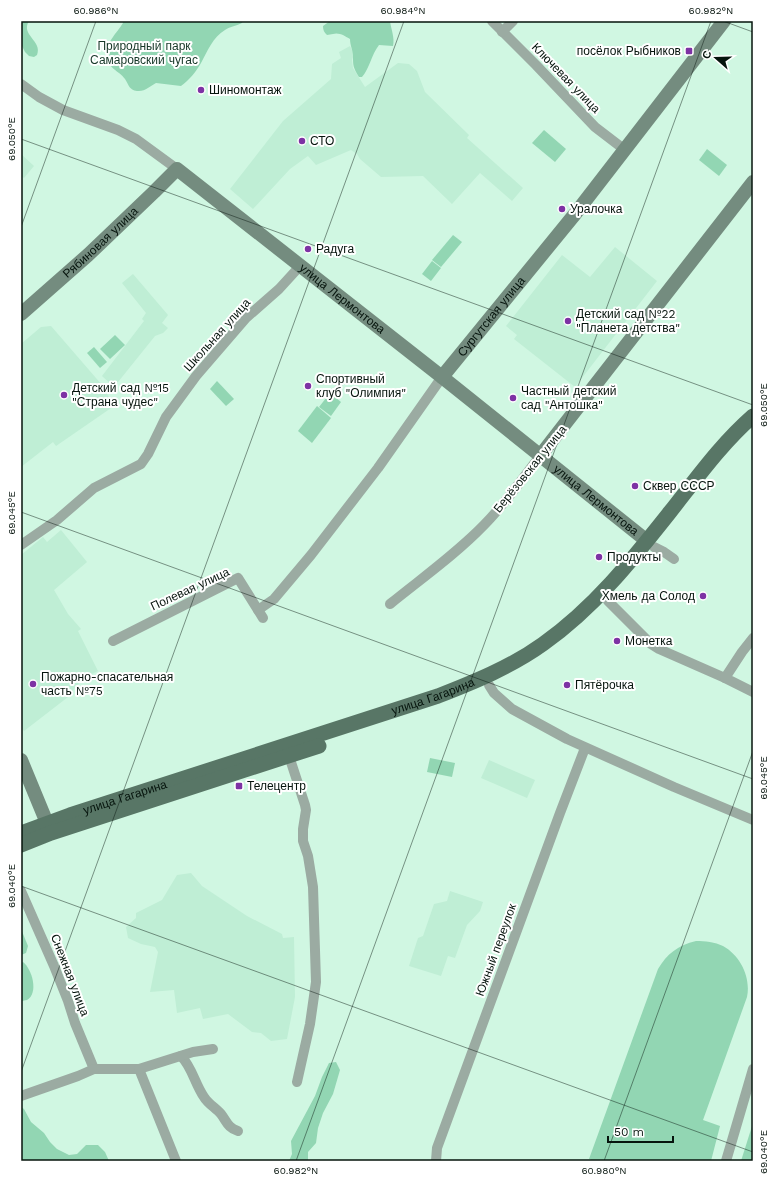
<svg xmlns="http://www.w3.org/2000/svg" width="774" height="1182" font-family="'Work Sans',sans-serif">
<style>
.built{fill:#bfeed5}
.green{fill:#92d6b3}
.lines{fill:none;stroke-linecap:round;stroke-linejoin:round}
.street{stroke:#9baba2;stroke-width:10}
.secondary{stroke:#748c7f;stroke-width:14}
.primary{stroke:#587666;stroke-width:15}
.ticks{fill:none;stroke:#06140d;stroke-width:1;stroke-opacity:0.45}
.poi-dot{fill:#7d32a4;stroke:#fff;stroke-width:1.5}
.labels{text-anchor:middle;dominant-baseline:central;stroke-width:4;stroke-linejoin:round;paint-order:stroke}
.park-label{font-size:12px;fill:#163728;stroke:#fff}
.poi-label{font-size:12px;fill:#06140d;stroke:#fff;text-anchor:start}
.street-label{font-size:12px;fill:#06140d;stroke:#fff}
.neatline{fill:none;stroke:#06140d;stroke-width:1.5}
.ticks-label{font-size:10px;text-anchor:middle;fill:#06140d}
</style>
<rect width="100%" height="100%" fill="#d0f7e2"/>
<!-- built -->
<g class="built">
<path d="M350,46l4,8 -2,6 1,8 12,19 33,-24 11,1 8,7 8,21 44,43 -2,3 56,50 -11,13 -32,-28 -28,31 -29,-28 -42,1 -21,-18 -3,-5 -6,-4 -35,15 -8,-9 -18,13 -37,40 -23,-20 53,-68 48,-42 1,-15 9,-6 -2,-6z"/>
<path d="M21,154l13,12 -10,12 -3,-2z"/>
<path d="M615,247l42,34 -82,106 -61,-48 3,-4 -11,-9 56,-71 28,22z"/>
<path d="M133,274l35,41 -6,8 6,5 -5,5 -8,3 -41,51 -12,-11 42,-55 -2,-2 4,-6 -24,-30z"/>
<path d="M51,326l51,59 12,21 -58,40 -3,-4 -32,25v-123l20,-17z"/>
<path d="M61,530l26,32 -33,28 14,24 13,15 -3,2 20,40 -16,8 -14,18 -44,34 -3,-4v-172l22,-18 4,5z"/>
<path d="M489,760l46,20 -8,18 -46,-20z"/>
<path d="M191,873l11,13 45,30 35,18 1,4 11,-1 1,60 -8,42 -16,2 -10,-8 -9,-1 -24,-18 -25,5 -3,-11 -23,5 -3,-23 -24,2 8,-40 -3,-5 -14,-3 -13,-6 -2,-11 10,-9v-5l26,-13 15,-25z"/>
<path d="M450,891l33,11 -3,9 -13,14 -12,33 -7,-2 -7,20 -32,-10 9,-28 5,-2 11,-32 13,-3z"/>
</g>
<!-- green -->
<g class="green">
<path d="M21,21h8c-9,14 14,20 8,34l-3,2 -5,-1 -4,-4 -4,-8z"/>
<path d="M122,21h121l-1,2c-6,3 -13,4 -17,7 -12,7 -18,22 -24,33 -5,9 -12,17 -20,23l-25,-3c-6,3 -11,9 -19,8 -8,-1 -8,-6 -12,-12 -6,-9 -17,-9 -18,-24 -1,-13 10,-22 16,-32z"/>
<path d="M330,21h60c1,8 5,17 3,25l-14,-1c-8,10 -9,23 -17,32h-3c-6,-10 -6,-11 -6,-22 0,-4 -3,-10 -3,-16 -5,-3 -11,-7 -17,-5 -2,0 -4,1 -6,1 -3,-3 -4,-5 -4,-9z"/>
<path d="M544,130l22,19 -11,13 -23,-19z"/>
<path d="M707,149l20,16 -8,11 -20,-16z"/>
<path d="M453,235l9,7 -21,25 -9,-7z"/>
<path d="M432,261l9,7 -10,13 -9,-7z"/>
<path d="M115,335l10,10 -15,14 -10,-10z"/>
<path d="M94,347l13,15 -7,6 -13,-15z"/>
<path d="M217,381l17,18 -8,7 -16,-17z"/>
<path d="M330,393l11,9 -10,14 -12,-9z"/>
<path d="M317,406l14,12 -19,25 -14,-12z"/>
<path d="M430,758l25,5 -3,14 -25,-5z"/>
<path d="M21,929l7,17 -2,7 -5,2z"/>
<path d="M696,941c9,0 19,1 27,5 18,10 28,32 24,51l-44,123 17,6 -9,35h-117l-5,-2 69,-190c9,-15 20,-24 38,-28z"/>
<path d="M23,962c9,7 16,31 4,38 0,0 -5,1 -6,1v-38z"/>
<path d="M336,1062l4,8 -7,24 -10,19 -5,15 -2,15 -8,9v9h-19l3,-7 -1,-13 24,-45 7,-19 7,-14z"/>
<path d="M21,1107l3,2 7,13 13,11 6,9 7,7 12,6 8,-1 9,-9h12l7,7 4,9h-88z"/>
<path d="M753,1123v38h-12z"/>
</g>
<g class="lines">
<!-- street -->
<g class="street">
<path d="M492,21l44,44 59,62 30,23"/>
<path d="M502,32l11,-11"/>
<path d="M21,84l18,13 24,13 55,20 18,9 41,30"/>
<path d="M21,545l36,-25 37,-32 47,-24 7,-10 18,-37 30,-41 50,-58 33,-29 21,-23"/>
<path d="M654,547l10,5 10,7"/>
<path d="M608,601l43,43 8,5 66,29"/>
<path d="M390,604c32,-26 66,-50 94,-79 21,-21 38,-46 56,-69"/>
<path d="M258,610l16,-11 37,-44 67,-87 64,-91"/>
<path d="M753,638l-11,14 -17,26 28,14"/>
<path d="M113,641l125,-63 25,40"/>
<path d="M489,685l5,8 18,16 55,30 107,48 79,33"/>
<path d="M289,756l16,49 1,5 -3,19v12l5,15 5,31 3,95 -6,42 -13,58"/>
<path d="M21,891l33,75 14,35 7,22 19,46h45l37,92"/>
<path d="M181,1056c11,11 14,28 23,41 4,7 12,11 17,17 6,8 7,14 17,17"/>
<path d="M139,1069l54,-17 20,-3"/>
<path d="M21,1096l57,-20 16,-7"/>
<path d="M436,1161l1,-13 123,-335 25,-65"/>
<path d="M726,1161l27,-92"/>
</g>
<!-- secondary -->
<g class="secondary">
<path id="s1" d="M21,314l67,-59 66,-63 23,-23 265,208 205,164"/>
<path id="s2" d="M442,377l133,-163 149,-193"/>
<path d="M540,456l213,-274"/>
<path d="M21,760l26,63"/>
</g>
<!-- primary -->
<g class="primary">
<path id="s3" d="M21,833l49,-18 368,-119c36,-14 73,-29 105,-52 51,-36 89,-84 127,-132 27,-34 51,-68 83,-96"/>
<path d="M21,845l30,-12 268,-87"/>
</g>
</g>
<!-- ticks -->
<path class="ticks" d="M723,21l30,11M21,139l732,266M21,227l75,-206M21,512l732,267M21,886l732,266M21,1072l383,-1051M296,1161l415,-1140M604,1161l149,-410"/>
<!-- markers -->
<g class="poi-dot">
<rect x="685" y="47" width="8" height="8" rx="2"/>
<circle cx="201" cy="90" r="4"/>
<circle cx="302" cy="141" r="4"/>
<circle cx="562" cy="209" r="4"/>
<circle cx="308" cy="249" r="4"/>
<circle cx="568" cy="321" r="4"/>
<circle cx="308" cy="386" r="4"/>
<circle cx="64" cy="395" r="4"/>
<circle cx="513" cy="398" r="4"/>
<circle cx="635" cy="486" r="4"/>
<circle cx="599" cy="557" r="4"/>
<circle cx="703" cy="596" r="4"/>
<circle cx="617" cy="641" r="4"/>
<circle cx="33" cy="684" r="4"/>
<circle cx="567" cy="685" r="4"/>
<rect x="235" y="782" width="8" height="8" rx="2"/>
</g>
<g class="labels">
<!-- park labels -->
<g class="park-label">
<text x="144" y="46">Природный парк<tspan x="144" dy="14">Самаровский чугас</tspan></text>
</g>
<!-- poi labels -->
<g class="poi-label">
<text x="681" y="51" text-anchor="end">посёлок Рыбников</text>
<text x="209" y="90">Шиномонтаж</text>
<text x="310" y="141">СТО</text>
<text x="570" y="209">Уралочка</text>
<text x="316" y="249">Радуга</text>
<text x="576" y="314">Детский сад №22<tspan x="576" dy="14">"Планета детства"</tspan></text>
<text x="316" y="379">Спортивный<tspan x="316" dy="14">клуб "Олимпия"</tspan></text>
<text x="72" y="388">Детский сад №15<tspan x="72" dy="14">"Страна чудес"</tspan></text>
<text x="521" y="391">Частный детский<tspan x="521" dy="14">сад "Антошка"</tspan></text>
<text x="643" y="486">Сквер СССР</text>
<text x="607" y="557">Продукты</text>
<text x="695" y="596" text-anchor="end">Хмель да Солод</text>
<text x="625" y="641">Монетка</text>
<text x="41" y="677">Пожарно-спасательная<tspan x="41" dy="14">часть №75</tspan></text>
<text x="575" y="685">Пятёрочка</text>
<text x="247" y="786">Телецентр</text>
</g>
<!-- street labels -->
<g class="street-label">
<text transform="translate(566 78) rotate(46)">Ключевая улица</text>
<text stroke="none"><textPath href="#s1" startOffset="107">Рябиновая улица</textPath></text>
<text stroke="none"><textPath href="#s1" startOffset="423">улица Лермонтова</textPath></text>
<text stroke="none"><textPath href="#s2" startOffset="78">Сургутская улица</textPath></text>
<text transform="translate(217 335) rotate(-48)">Школьная улица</text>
<text transform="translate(530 469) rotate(-51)">Берёзовская улица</text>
<text stroke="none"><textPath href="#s1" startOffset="747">улица Лермонтова</textPath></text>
<text transform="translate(190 589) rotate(-25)">Полевая улица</text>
<text stroke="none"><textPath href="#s3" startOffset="434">улица Гагарина</textPath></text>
<text stroke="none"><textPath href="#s3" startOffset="110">улица Гагарина</textPath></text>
<text transform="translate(496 950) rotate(-70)">Южный переулок</text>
<text transform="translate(70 975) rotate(69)">Снежная улица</text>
</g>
</g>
<!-- border -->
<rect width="774" height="1182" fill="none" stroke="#ffffff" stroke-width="44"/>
<!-- north arrow -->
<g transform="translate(716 58) rotate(290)" stroke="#ffffff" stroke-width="3" paint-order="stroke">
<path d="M0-3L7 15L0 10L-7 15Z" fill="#06140d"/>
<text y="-6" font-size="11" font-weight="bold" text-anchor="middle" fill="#06140d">С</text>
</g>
<!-- scale -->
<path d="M608 1136v6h65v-6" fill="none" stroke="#06140d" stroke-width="2"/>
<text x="614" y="1136" font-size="12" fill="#06140d" stroke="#ffffff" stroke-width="3" paint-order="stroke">50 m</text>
<rect x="22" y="22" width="730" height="1138" class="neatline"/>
<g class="ticks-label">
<text x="96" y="14">60.986°N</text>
<text x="403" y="14">60.984°N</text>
<text x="711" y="14">60.982°N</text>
<text transform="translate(11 139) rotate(-90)" y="4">69.050°E</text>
<text transform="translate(763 405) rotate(-90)" y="4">69.050°E</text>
<text transform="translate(11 513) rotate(-90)" y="4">69.045°E</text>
<text transform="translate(763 778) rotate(-90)" y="4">69.045°E</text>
<text transform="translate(11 886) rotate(-90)" y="4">69.040°E</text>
<text transform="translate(763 1152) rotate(-90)" y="4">69.040°E</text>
<text x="296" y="1174">60.982°N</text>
<text x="604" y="1174">60.980°N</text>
</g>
</svg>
